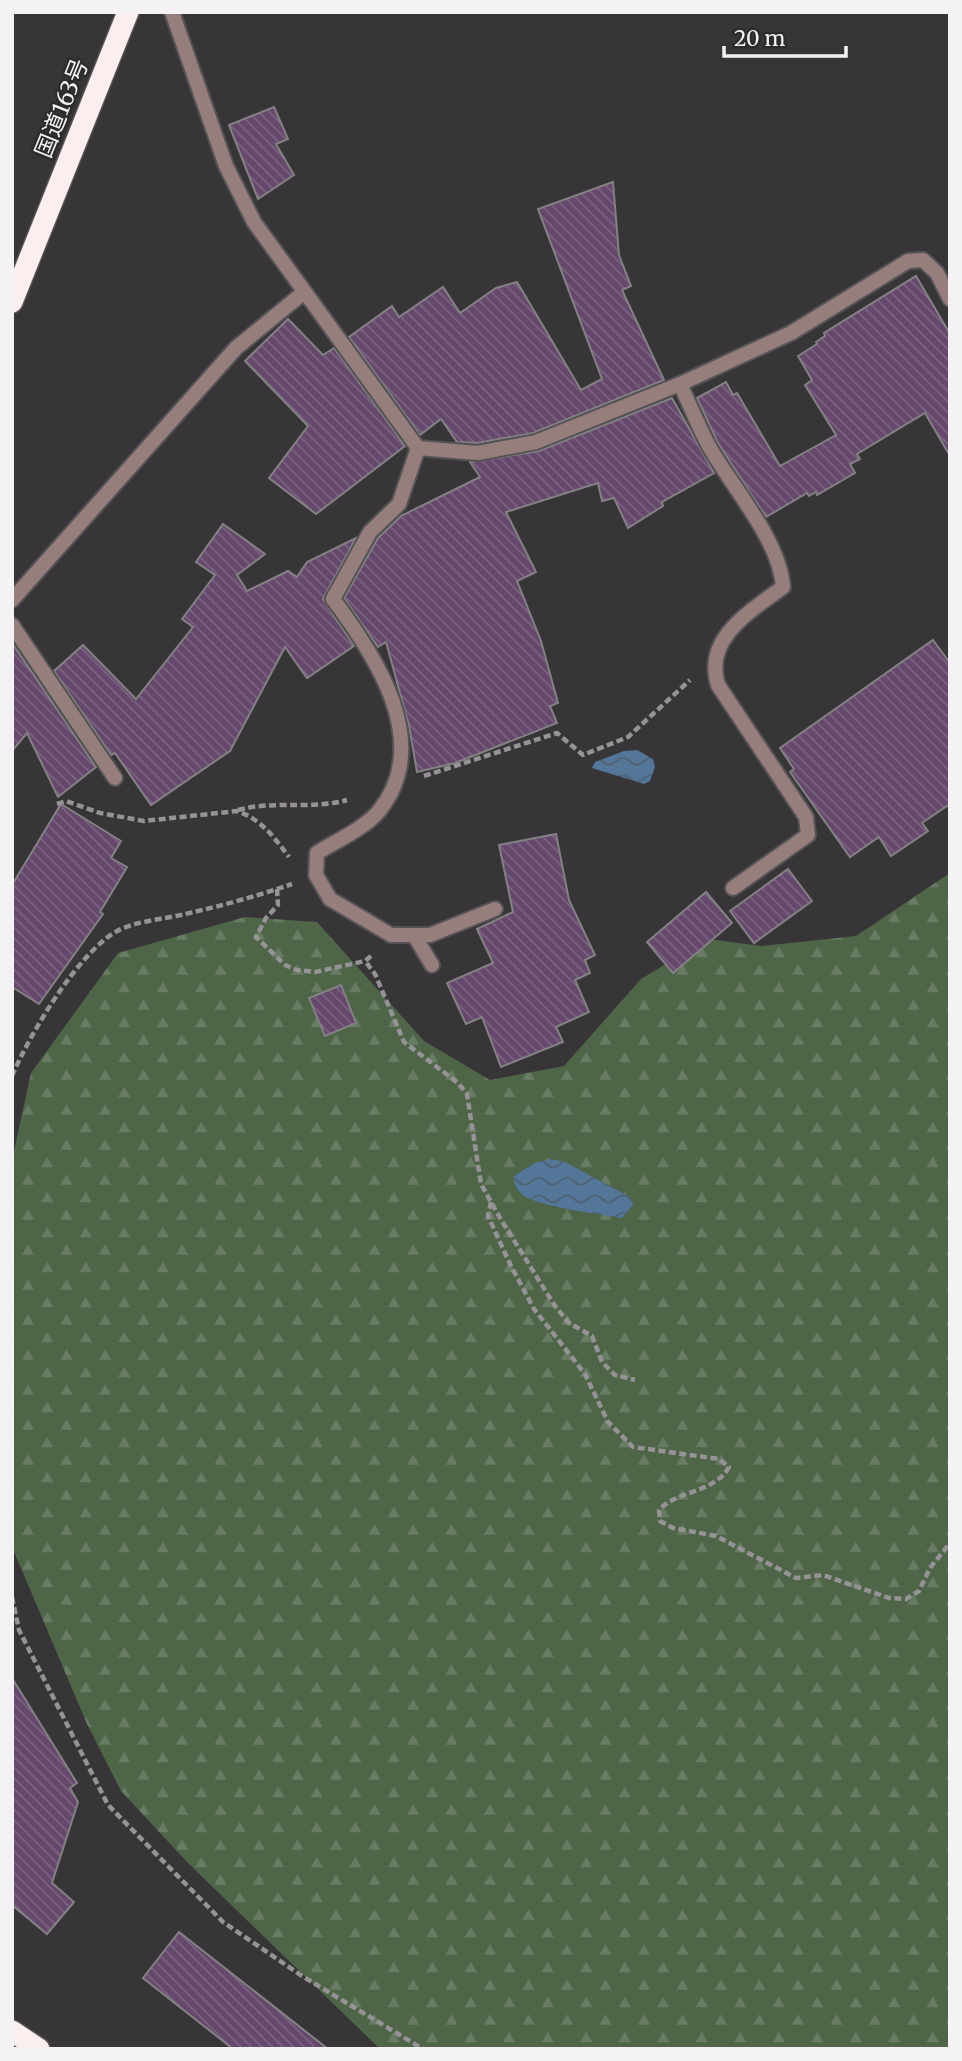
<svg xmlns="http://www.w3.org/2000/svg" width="962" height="2061" font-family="Merriweather,'Noto Sans JP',serif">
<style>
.forest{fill:url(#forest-firs)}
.water{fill:url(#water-waves)}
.building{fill:url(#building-back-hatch);stroke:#848185;stroke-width:2}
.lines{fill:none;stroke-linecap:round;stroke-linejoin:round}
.lane-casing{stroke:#565356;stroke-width:18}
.street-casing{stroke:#565356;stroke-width:18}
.highway-casing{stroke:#565356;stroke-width:24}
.path{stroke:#969396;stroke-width:4.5;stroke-dasharray:7 3.5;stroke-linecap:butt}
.lane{stroke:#967e7d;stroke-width:14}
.street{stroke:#967e7d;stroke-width:14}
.highway{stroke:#fbeeee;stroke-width:21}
.labels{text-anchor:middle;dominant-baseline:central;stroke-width:5;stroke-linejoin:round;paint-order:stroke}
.street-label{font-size:23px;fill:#f4f2f4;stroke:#2e2b2e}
</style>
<defs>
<pattern id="forest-firs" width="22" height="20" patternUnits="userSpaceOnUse" patternTransform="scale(1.75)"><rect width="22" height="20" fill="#4e6548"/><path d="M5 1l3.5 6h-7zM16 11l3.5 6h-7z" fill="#687c63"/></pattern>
<pattern id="water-waves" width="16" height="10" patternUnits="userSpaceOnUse" patternTransform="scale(1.75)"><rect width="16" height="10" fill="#547799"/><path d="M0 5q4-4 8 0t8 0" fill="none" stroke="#4e6071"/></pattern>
<pattern id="building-back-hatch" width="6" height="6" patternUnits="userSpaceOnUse" patternTransform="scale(1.75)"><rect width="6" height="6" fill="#65486b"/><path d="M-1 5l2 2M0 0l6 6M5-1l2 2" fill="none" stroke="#7c6381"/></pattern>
</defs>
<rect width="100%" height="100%" fill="#383538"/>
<!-- forest -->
<path class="forest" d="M950,873v1176h-570l-192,-186 -67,-72 -34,-67 -75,-177v-387l19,-87 87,-120 127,-36 72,5 107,119 66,39 74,-14 77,-87 67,-40 53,7 95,-10z"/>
<!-- water -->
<g class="water">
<path d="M637,750l16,9 2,8 -5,14 -6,3 -52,-16 3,-6 29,-11z"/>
<path d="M551,1159l14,3 65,35 3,8 -11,13c-20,-3 -83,-12 -98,-22 -7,-6 -9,-10 -11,-19l21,-14z"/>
</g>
<!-- building -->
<g class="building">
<path d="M274,107l14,32 -12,5 18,31 -36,24 -29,-74z"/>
<path d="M613,182l6,73 12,31 -9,4 42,90 -131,53 -56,10 -20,-1 -16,-23 -21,16 -71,-98 43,-31 7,11 44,-30 17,26 36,-25 21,-6 64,108 21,-11 -64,-170z"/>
<path d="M916,276l34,58v122l-25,-43 -68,41 3,5 -10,5 5,9 -38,22 -1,-3 -7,4 -2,-3 -41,24 -48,-74 -21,-45 29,-16 7,13 4,-2 43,73 56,-31 -31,-50 7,-5 -14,-24 19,-12 -1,-2 9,-6 -1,-3z"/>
<path d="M288,319l35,36 11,-7 71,98 -89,68 -47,-36 39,-52 -63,-65z"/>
<path d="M672,398l42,75 -52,29 1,4 -35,22 -14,-30 -12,3 -4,-18 -92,29 30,60 -19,9 24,60 17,62 -8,3 7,17 -102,40 -38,9 -8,-46 -23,-84 -8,5 -34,-49 34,-60 23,-22 79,-39 -10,-15 69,-11z"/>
<path d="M223,524l42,30 -28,21 10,16 41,-20 9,6 10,-15 49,-24 -33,61 31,47 -47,32 -22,-31 -55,104 -79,54 -36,-52 -4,2 -57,-84 29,-26 53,54 57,-72 -11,-8 33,-44 -19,-13z"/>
<path d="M933,640l17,23v141l-28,19 6,8 -37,25 -12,-19 -29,20 -60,-85 4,-3 -14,-21z"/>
<path d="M12,643l84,124 -38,30 -31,-64 -15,18z"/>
<path d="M61,804l60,37 -10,17 16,9 -27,45 3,2 -64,90 -27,-17v-102z"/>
<path d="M556,834l13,66 26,55 -10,5 5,13 -15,7 14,32 -33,15 7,15 -62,25 -19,-50 -16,7 -19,-41 46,-20 -16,-34 36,-17 -14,-67z"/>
<path d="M788,869l24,32 -58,42 -24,-32z"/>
<path d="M706,892l26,31 -59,50 -26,-31z"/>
<path d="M341,985l15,38 -31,13 -16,-38z"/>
<path d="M12,1678l65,105 -7,5 8,14 -26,81 22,19 -27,32 -35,-29z"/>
<path d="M179,1932l149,117h-95l-90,-71z"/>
</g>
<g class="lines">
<defs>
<g id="lane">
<path d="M12,625l103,153"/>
<path d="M414,935l18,30"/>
</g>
<g id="street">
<path d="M172,12l54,154 28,56 164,226 60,5 58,-11 144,-58 111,-51 117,-72 15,-1 14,13 13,26"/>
<path d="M680,384c10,21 19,44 30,64 23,40 70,93 73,139 -32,24 -80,51 -65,98l88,132 2,18 -75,53"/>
<path d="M418,448l-19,56 -29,28 -37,67c42,56 101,144 46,212 -14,17 -43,30 -62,42l-1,22 14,24 61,36h39l65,-26"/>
<path d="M12,600l224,-252 67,-55"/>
</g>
<g id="highway">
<path d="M12,302l116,-290"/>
<path d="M12,2031l27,18"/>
</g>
</defs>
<!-- lane casing -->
<use href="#lane" class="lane-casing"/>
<!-- street casing -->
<use href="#street" class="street-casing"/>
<!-- highway casing -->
<use href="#highway" class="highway-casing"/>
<!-- path -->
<g class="path">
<path d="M424,776l133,-43 26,22 45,-18 62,-57"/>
<path d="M57,804l9,-3 34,12 44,8 93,-10c24,8 37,26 52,46"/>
<path d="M238,810c36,-10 73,0 109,-10"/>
<path d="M277,889l1,16 -12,13 -10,19 29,28 12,5 18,2 50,-11"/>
<path d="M371,956l-6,5 10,13 29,68 54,41 9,11 14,90 19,34 55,88 14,17 23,13 10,26 13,13 20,5"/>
<path d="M12,1076c18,-42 65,-122 105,-145 19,-10 47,-12 68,-17 36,-8 72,-18 107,-30"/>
<path d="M491,1202l-3,14 23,50 23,43 51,65 23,48 25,25 86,12 10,8c-14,26 -52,23 -70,43l1,11 13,7 43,8 80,42 27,-3 66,23 17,1 13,-8 11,-23 20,-25"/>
<path d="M12,1597l7,33 89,175 115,117 79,54 121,73"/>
</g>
<!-- lane -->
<use href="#lane" class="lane"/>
<!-- street -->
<use href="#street" class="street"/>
<!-- highway -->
<use href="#highway" class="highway"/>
</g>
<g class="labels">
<!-- street labels -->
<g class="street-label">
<text transform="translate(61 108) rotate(-68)">国道163号</text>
</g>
</g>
<!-- border -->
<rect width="962" height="2061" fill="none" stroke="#f4f2f4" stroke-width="28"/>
<!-- scale -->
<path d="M724 46v10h122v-10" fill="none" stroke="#f4f2f4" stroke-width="3.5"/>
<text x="734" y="46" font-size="21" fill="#f4f2f4" stroke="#2e2b2e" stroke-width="5" paint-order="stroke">20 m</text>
</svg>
